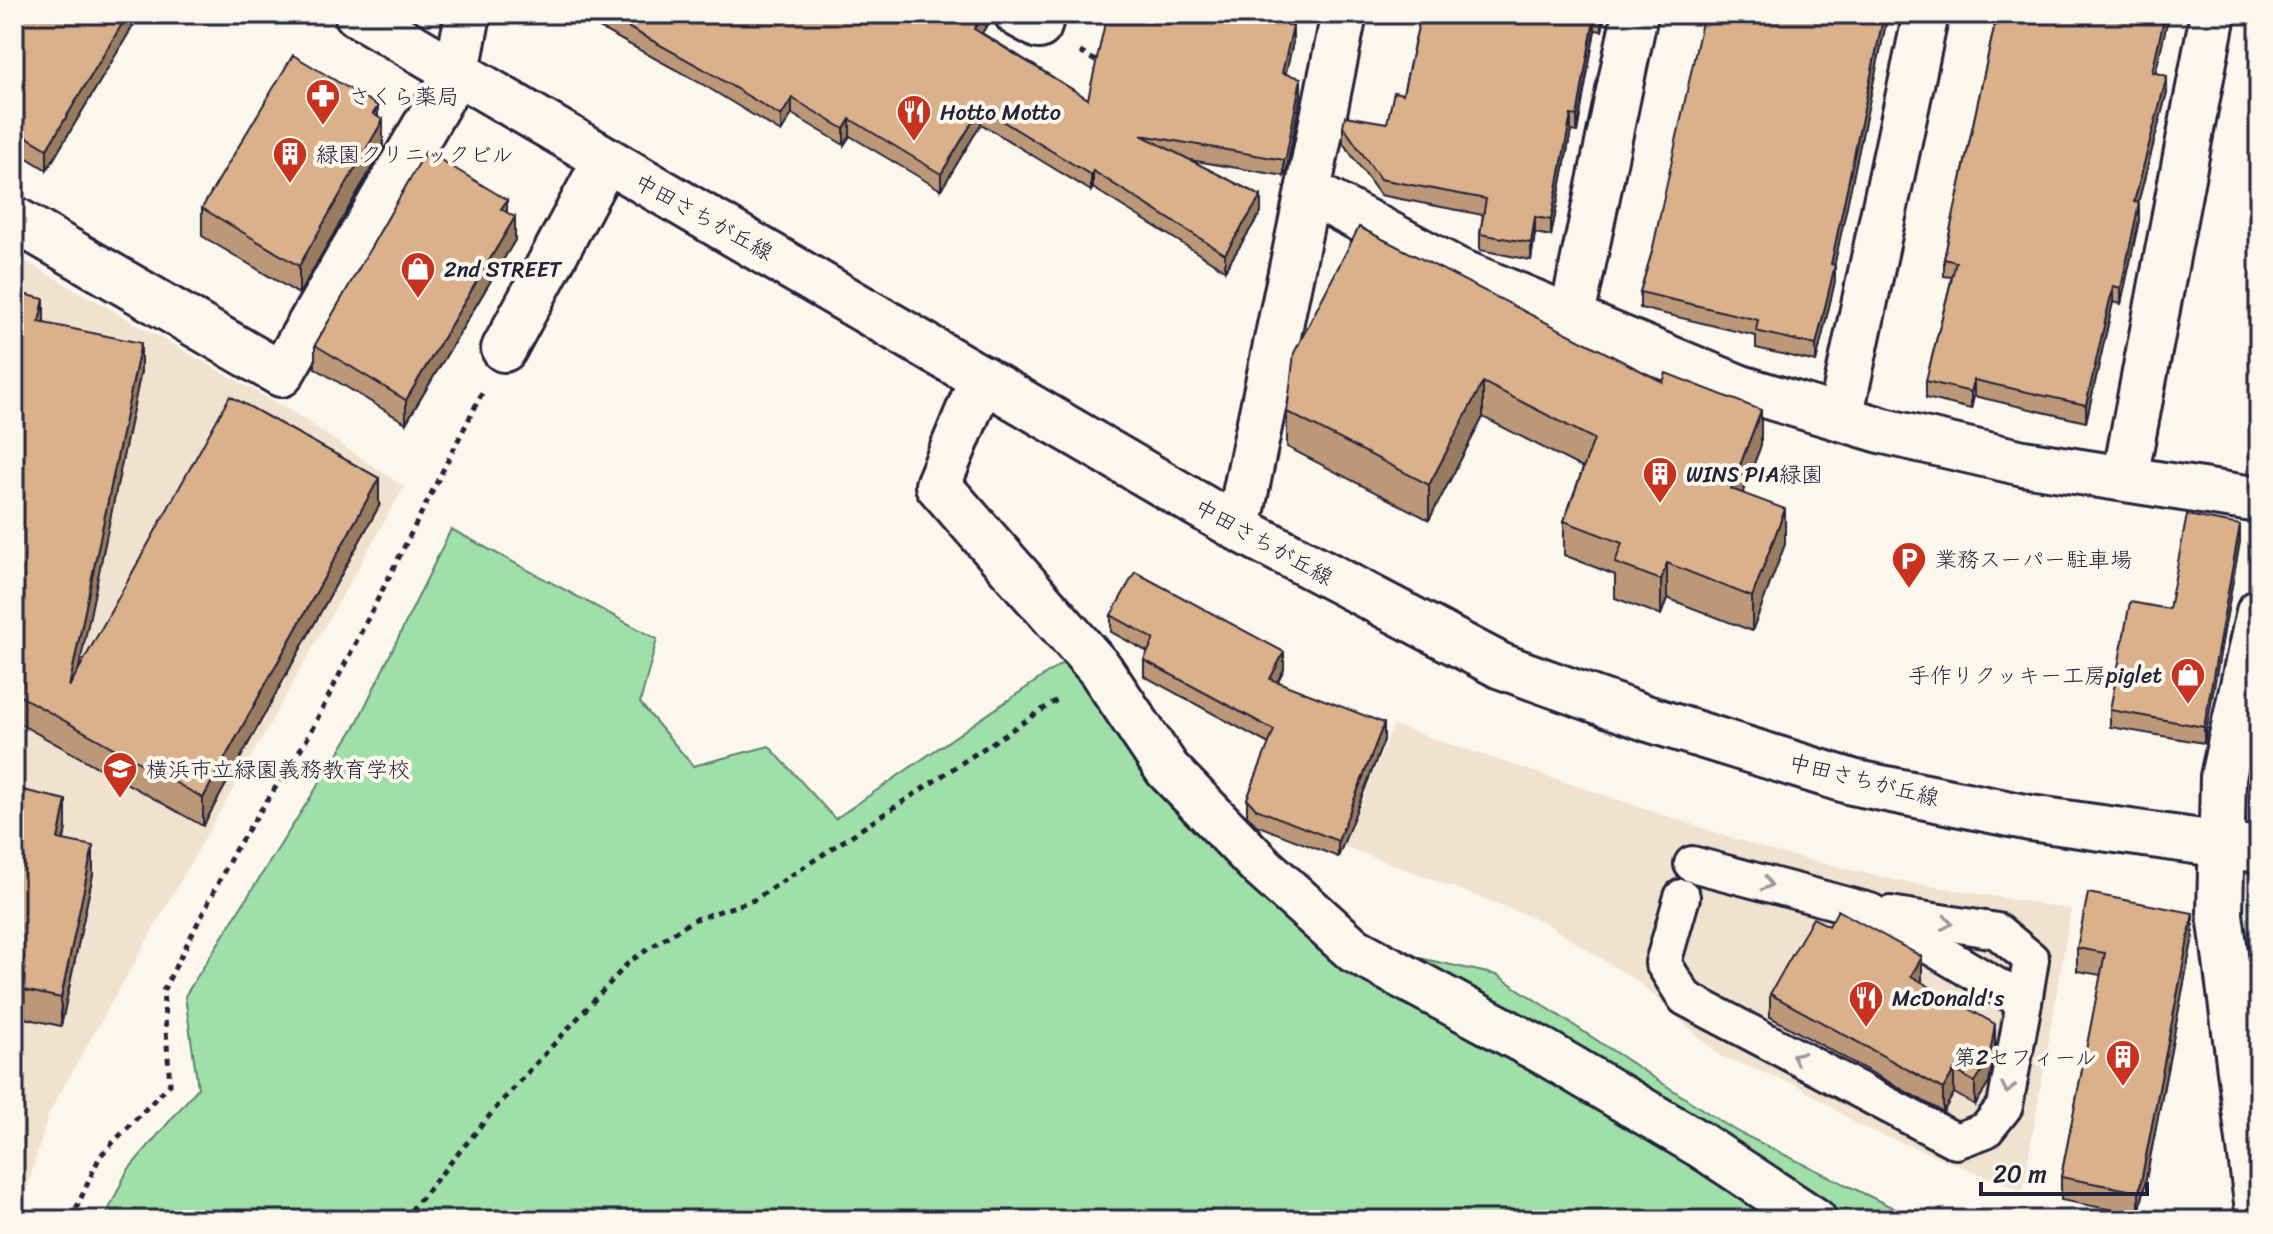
<svg xmlns="http://www.w3.org/2000/svg" width="2273" height="1234" font-family="Sriracha,'Klee One',sans-serif">
<style>
.built{fill:#f1e2cf}
.green{fill:#9fdfa8;stroke:#608072;stroke-width:2}
.lines{fill:none;stroke-linecap:round;stroke-linejoin:round}
.service-casing{stroke:#22223b;stroke-width:40}
.minor-casing{stroke:#22223b;stroke-width:50}
.tertiary-casing{stroke:#22223b;stroke-width:50}
.path{stroke:#22223b;stroke-width:5;stroke-dasharray:6 6;stroke-linecap:butt}
.service{stroke:#fbf7ec;stroke-width:34}
.minor{stroke:#fbf7ec;stroke-width:44}
.tertiary{stroke:#fbf7ec;stroke-width:44}
.wall{fill:#bc9878;stroke:#22223b;stroke-width:2}
.shaded-wall{fill:#997c61;stroke:#22223b;stroke-width:2}
.building{fill:#dbb18b;stroke:#22223b;stroke-width:2}
.oneway{stroke:#99979c}
.labels{text-anchor:middle;dominant-baseline:central;stroke-width:8;stroke-linejoin:round;paint-order:stroke}
.poi-label{font-size:22px;fill:#22223b;stroke:#fbf7ec;text-anchor:start}
.street-label{font-size:22px;fill:#22223b;stroke:#fbf7ec}
</style>
<rect width="100%" height="100%" fill="#fbf7ec"/>
<filter id="ink" filterUnits="userSpaceOnUse"><feTurbulence type="fractalNoise" baseFrequency=".0125" numOctaves="2"/><feDisplacementMap in="SourceGraphic" scale="16" xChannelSelector="R" yChannelSelector="G"/><feConvolveMatrix kernelMatrix="1 2 1 2 8 2 1 2 1" color-interpolation-filters="sRGB"/></filter>
<g filter="url(#ink)">
<!-- built -->
<g class="built">
<path d="M14,255l282,159 108,73 -355,626 -31,107h-4z"/>
<path d="M1393,725l379,126 123,29 176,29 -48,282 -163,-65 -63,-41 -77,-29 -80,-73 -98,-62 -198,-75z"/>
</g>
<!-- green -->
<path class="green" d="M451,529l206,110 -17,64 53,63 76,-20 66,73 226,-155 53,16 68,97 187,170 128,28 237,155 184,90h-1814l23,-49 71,-83 -13,-92 171,-271z"/>
<g class="lines">
<defs>
<g id="service">
<path d="M1682,897l-19,66 22,35 271,143 30,-11 19,-24 19,-104 -154,-91 -178,-47"/>
<path d="M1890,914l107,17 34,28 -7,43"/>
</g>
<g id="minor">
<path d="M1017,14l22,12 3,-12"/>
<path d="M1308,191l36,-177"/>
<path d="M14,219l267,155 176,-303 11,-57"/>
<path d="M1571,321l64,-307"/>
<path d="M504,349l101,-188"/>
<path d="M982,378l-44,107 162,184 67,100 96,99 91,82 192,103 153,91 115,76"/>
<path d="M1840,418l86,-404"/>
<path d="M2125,478l88,-464"/>
<path d="M1238,528l70,-337 148,79 285,118 143,43 139,32 236,37"/>
<path d="M2259,612l-36,165 -3,137 39,304"/>
</g>
<path id="tertiary" d="M357,14l881,514 263,138 148,53 203,63 178,36 229,32"/>
</defs>
<!-- service casing -->
<use href="#service" class="service-casing"/>
<!-- minor casing -->
<use href="#minor" class="minor-casing"/>
<!-- tertiary casing -->
<use href="#tertiary" class="tertiary-casing"/>
<!-- path -->
<g class="path">
<path d="M1080,52l19,11"/>
<path d="M71,1220l29,-64 70,-72 -7,-93 72,-141 72,-111 175,-346"/>
<path d="M403,1220l97,-117 130,-142 63,-41 61,-20 306,-202"/>
</g>
<!-- service -->
<use href="#service" class="service"/>
<!-- minor -->
<use href="#minor" class="minor"/>
<!-- tertiary -->
<use href="#tertiary" class="tertiary"/>
</g>
<!-- wall -->
<g class="wall">
<path d="M14,14h126l-93,156 -33,-20z"/>
<path d="M574,14h417v5l-9,14 106,66 204,-73 1,16 -8,32 16,20 -15,79 -2,3 -94,-16 71,52 -36,58 -132,-82 -2,3 -110,-67 -40,66 -91,-54 -6,9 -52,-31 -11,18 -79,-48z"/>
<path d="M1421,14h184l-3,17 -7,-1 -18,102 -6,-1 -20,105 -16,-3 -4,27 -51,-10v-16l3,-19 -103,-20 -37,-52v-17l44,-3 16,-29z"/>
<path d="M1888,14l-54,251 1,16 -19,81 -60,-14v-12l-116,-28v-16l12,-40 58,-228z"/>
<path d="M1997,14h172l-14,59 12,19 -29,111 1,17 -18,84 -8,-2 -27,120 -112,-26 -3,13 -45,-11v-17l26,-104 -8,-1v-17z"/>
<path d="M383,148l-84,146 -97,-58v-28z"/>
<path d="M2259,194v48l-7,-1v-17z"/>
<path d="M507,212l8,28 -109,183 -91,-55v-23z"/>
<path d="M1359,227l402,218 -18,48 42,51 -33,87 -85,-33 -6,17 -46,-17v-23l-51,-20v-34l19,-53 -100,-51 -54,103 -142,-73v-35z"/>
<path d="M14,292l30,31 97,48 -63,299 301,-164 -176,320 -183,-102 -6,-1z"/>
<path d="M2240,541l-36,202 -94,-16v-17z"/>
<path d="M1111,615l173,54 -6,12 106,59 -46,117 -82,-32 -9,-10v-16l22,-55 -125,-68v-16l4,-8 -37,-20z"/>
<path d="M14,788l52,40 -2,12 29,34 -32,152 -37,-8 -8,39h-2z"/>
<path d="M2193,936l-54,279 -78,-15v-23l40,-202 -24,-4v-23z"/>
<path d="M1922,980l-1,2 74,65 -6,36 -14,22 -21,-12 -11,19 -173,-95v-23z"/>
</g>
<!-- shaded-wall -->
<g class="shaded-wall">
<path d="M128,14h12l-93,156v-21z"/>
<path d="M984,14h7v5l-17,26v-16z"/>
<path d="M1291,14h3l-6,27v-16z"/>
<path d="M1595,14v16l-18,102v-16z"/>
<path d="M1602,14h3l-3,17z"/>
<path d="M1884,14h4l-57,267v-17z"/>
<path d="M2165,14h4l-17,74v-16z"/>
<path d="M1293,26v16l-11,48v-17z"/>
<path d="M2167,76v16l-33,126v-16z"/>
<path d="M1301,78v16l-15,79 -2,3v-16z"/>
<path d="M792,98v16l-11,18v-16z"/>
<path d="M378,106v23l5,-9v28l-84,146v-28z"/>
<path d="M981,108v16l-40,66v-16z"/>
<path d="M1571,115v16l-20,105v-16z"/>
<path d="M850,119v17l-6,9v-16z"/>
<path d="M1093,171v17l-2,3v-16z"/>
<path d="M1261,196v16l-36,58v-16z"/>
<path d="M507,200v23l-6,-14z"/>
<path d="M2139,203v17l-18,84v-16z"/>
<path d="M515,217v23l-109,183v-23z"/>
<path d="M1535,217v16l-4,27v-17z"/>
<path d="M1835,265v16l-19,81v-17z"/>
<path d="M2113,286v16l-27,120v-17z"/>
<path d="M44,299v28l-5,-5z"/>
<path d="M141,343v28l-72,345v-29z"/>
<path d="M1974,380v16l-3,13v-17z"/>
<path d="M1483,382v35l-54,103v-35z"/>
<path d="M1761,410v35l-30,78v-34z"/>
<path d="M379,478v28l-176,320v-28z"/>
<path d="M1785,509v35l-33,87v-34z"/>
<path d="M2240,525v16l-36,202v-16z"/>
<path d="M1667,563v35l-6,17v-35z"/>
<path d="M1284,652v17l-14,26v-16z"/>
<path d="M1384,723v17l-46,117v-16z"/>
<path d="M66,800v28l-8,39v-28z"/>
<path d="M93,846v28l-32,152v-28z"/>
<path d="M2193,913v23l-54,279v-23z"/>
<path d="M1922,957v23l-11,19v-23z"/>
<path d="M24,990v28l-8,39v-28z"/>
<path d="M1995,1024v23l-6,36 -14,22v-23z"/>
<path d="M1954,1070v23l-11,19v-23z"/>
</g>
<!-- building -->
<g class="building">
<path d="M14,14h114l-81,135 -33,-20z"/>
<path d="M604,14h380l-10,15 114,70 19,-85h184l-3,11 5,1 -11,47 19,5 -15,79 -2,3 -143,-25 120,61 -36,58 -132,-83 -2,4 -110,-67 -40,66 -91,-55 -6,10 -52,-31 -11,18 -79,-48z"/>
<path d="M1421,14h174l-18,102 -6,-1 -20,105 -16,-3 -4,26 -51,-9 6,-35 -106,-20 -37,-53 2,-10 42,7 7,-31 9,2z"/>
<path d="M1713,14h171l-53,250 4,1 -19,80 -60,-14 2,-11 -118,-28 12,-40 50,-230 8,2z"/>
<path d="M1997,14h168l-13,58 15,4 -33,126 5,1 -18,85 -8,-2 -27,119 -112,-25 -3,12 -45,-11 30,-119 -12,-3z"/>
<path d="M293,55l85,51 -5,8 10,6 -84,146 -97,-58z"/>
<path d="M426,151l81,49 -6,9 14,8 -109,183 -91,-55z"/>
<path d="M2259,194v31l-7,-1z"/>
<path d="M1359,227l304,155 3,-9 95,37 -30,79 54,20 -33,88 -85,-34 -6,17 -46,-17 7,-20 -58,-22 30,-82 -111,-57 -54,103 -142,-73 7,-59z"/>
<path d="M14,292l30,7 -5,23 102,21 -72,344 161,-291 149,82 -176,320 -183,-102 -6,-1z"/>
<path d="M2187,515l53,10 -36,202 -94,-17 20,-108 39,7z"/>
<path d="M1135,572l149,80 -14,27 114,44 -46,118 -82,-32 -9,-10 27,-69 -130,-70 10,-21 -43,-24z"/>
<path d="M14,788l52,12 -8,39 35,7 -32,152 -37,-8 -8,39h-2z"/>
<path d="M2088,893l105,20 -54,279 -78,-15 44,-224 -28,-5z"/>
<path d="M1838,910l84,47 -11,19 84,48 -6,36 -14,22 -21,-12 -11,19 -173,-95 43,-76 16,8z"/>
</g>
<!-- one-way arrows -->
<defs><path id="oneway-chevron" d="M-2-3.5L2.5 0L-2 3.5" fill="none" stroke-width="1.6" stroke-linecap="round" stroke-linejoin="round" transform="scale(2)"/></defs>
<g class="oneway">
<use href="#oneway-chevron" transform="translate(1767 884) rotate(15)"/>
<use href="#oneway-chevron" transform="translate(1947 923) rotate(9)"/>
<use href="#oneway-chevron" transform="translate(1797 1057) rotate(-152)"/>
<use href="#oneway-chevron" transform="translate(2008 1088) rotate(100)"/>
</g>
</g>
<!-- icons -->
<defs>
<symbol id="pharmacy-pin" viewBox="-11 -11 22 30"><path d="M0 17L-7.5 6A9.5 9.5 0 1 1 7.5 6Z" fill="#c8321e" stroke="#fbf7ec"/><path d="M-2-6h4v4h4v4h-4v4h-4v-4h-4v-4h4Z" fill="#fff"/></symbol>
<symbol id="restaurant-pin" viewBox="-11 -11 22 30"><path d="M0 17L-7.5 6A9.5 9.5 0 1 1 7.5 6Z" fill="#c8321e" stroke="#fbf7ec"/><path d="M-5-6h1v4h1v-4h1v4h1v-4h1v5L-1.5 .5V6h-2V.5L-5-1ZM5-6V6H3V1.5H1.5Q1.5-4 5-6Z" fill="#fff"/></symbol>
<symbol id="building-pin" viewBox="-11 -11 22 30"><path d="M0 17L-7.5 6A9.5 9.5 0 1 1 7.5 6Z" fill="#c8321e" stroke="#fbf7ec"/><path d="M-4-6H4V6H1V3H-1V6H-4ZM-2.5-4.3h1.7v1.8h-1.7ZM.8-4.3h1.7v1.8H.8ZM-2.5-1h1.7V.8h-1.7ZM.8-1h1.7V.8H.8Z" fill="#fff"/></symbol>
<symbol id="shop-pin" viewBox="-11 -11 22 30"><path d="M0 17L-7.5 6A9.5 9.5 0 1 1 7.5 6Z" fill="#c8321e" stroke="#fbf7ec"/><path d="M-5-2.5h2.3a2.7 3.5 0 0 1 5.4 0H5L5.5 6h-11ZM-1.5-2.5h3a1.5 2.3 0 0 0-3 0Z" fill="#fff"/></symbol>
<symbol id="parking-pin" viewBox="-11 -11 22 30"><path d="M0 17L-7.5 6A9.5 9.5 0 1 1 7.5 6Z" fill="#c8321e" stroke="#fbf7ec"/><path d="M-3.5-5.5H1a3.5 3.5 0 0 1 0 7H-1V5.5H-3.5ZM-1-3.4V-.6H.8a1.4 1.4 0 0 0 0-2.8Z" fill="#fff"/></symbol>
<symbol id="school-pin" viewBox="-11 -11 22 30"><path d="M0 17L-7.5 6A9.5 9.5 0 1 1 7.5 6Z" fill="#c8321e" stroke="#fbf7ec"/><path d="M0-5L7-2L0 1L-7-2ZM-4 1L0 2.5L4 1V4Q0 6-4 4Z" fill="#fff"/></symbol>
</defs>
<g fill-rule="evenodd">
<use href="#pharmacy-pin" x="303" y="76" width="40" height="54"/>
<use href="#restaurant-pin" x="894" y="92" width="40" height="54"/>
<use href="#building-pin" x="270" y="134" width="40" height="54"/>
<use href="#shop-pin" x="398" y="249" width="40" height="54"/>
<use href="#building-pin" x="1640" y="454" width="40" height="54"/>
<use href="#parking-pin" x="1889" y="539" width="40" height="54"/>
<use href="#shop-pin" x="2168" y="655" width="40" height="54"/>
<use href="#school-pin" x="100" y="749" width="40" height="54"/>
<use href="#restaurant-pin" x="1846" y="978" width="40" height="54"/>
<use href="#building-pin" x="2103" y="1037" width="40" height="54"/>
</g>
<g class="labels">
<!-- poi labels -->
<g class="poi-label">
<text x="349" y="96">さくら薬局</text>
<text x="940" y="112">Hotto Motto</text>
<text x="316" y="154">緑園クリニックビル</text>
<text x="444" y="269">2nd STREET</text>
<text x="1686" y="474">WINS PIA緑園</text>
<text x="1935" y="559">業務スーパー駐車場</text>
<text x="2162" y="675" text-anchor="end">手作りクッキー工房piglet</text>
<text x="146" y="769">横浜市立緑園義務教育学校</text>
<text x="1892" y="998">McDonald's</text>
<text x="2097" y="1057" text-anchor="end">第2セフィール</text>
</g>
<!-- street labels -->
<g class="street-label">
<text transform="translate(704 217) rotate(29)">中田さちが丘線</text>
<text transform="translate(1264 542) rotate(29)">中田さちが丘線</text>
<text transform="translate(1864 780) rotate(14)">中田さちが丘線</text>
</g>
</g>
<!-- margin -->
<rect width="2273" height="1234" fill="none" stroke="#fbf7ec" stroke-width="48"/>
<rect x="24" y="24" width="2225" height="1186" fill="none" stroke="#22223b" stroke-width="3" filter="url(#ink)"/>
<!-- scale -->
<path d="M1981 1182v12h166v-12" fill="none" stroke="#22223b" stroke-width="4"/>
<text x="1993" y="1182" font-size="24" fill="#22223b" stroke="#fbf7ec" stroke-width="6" paint-order="stroke">20 m</text>
</svg>
